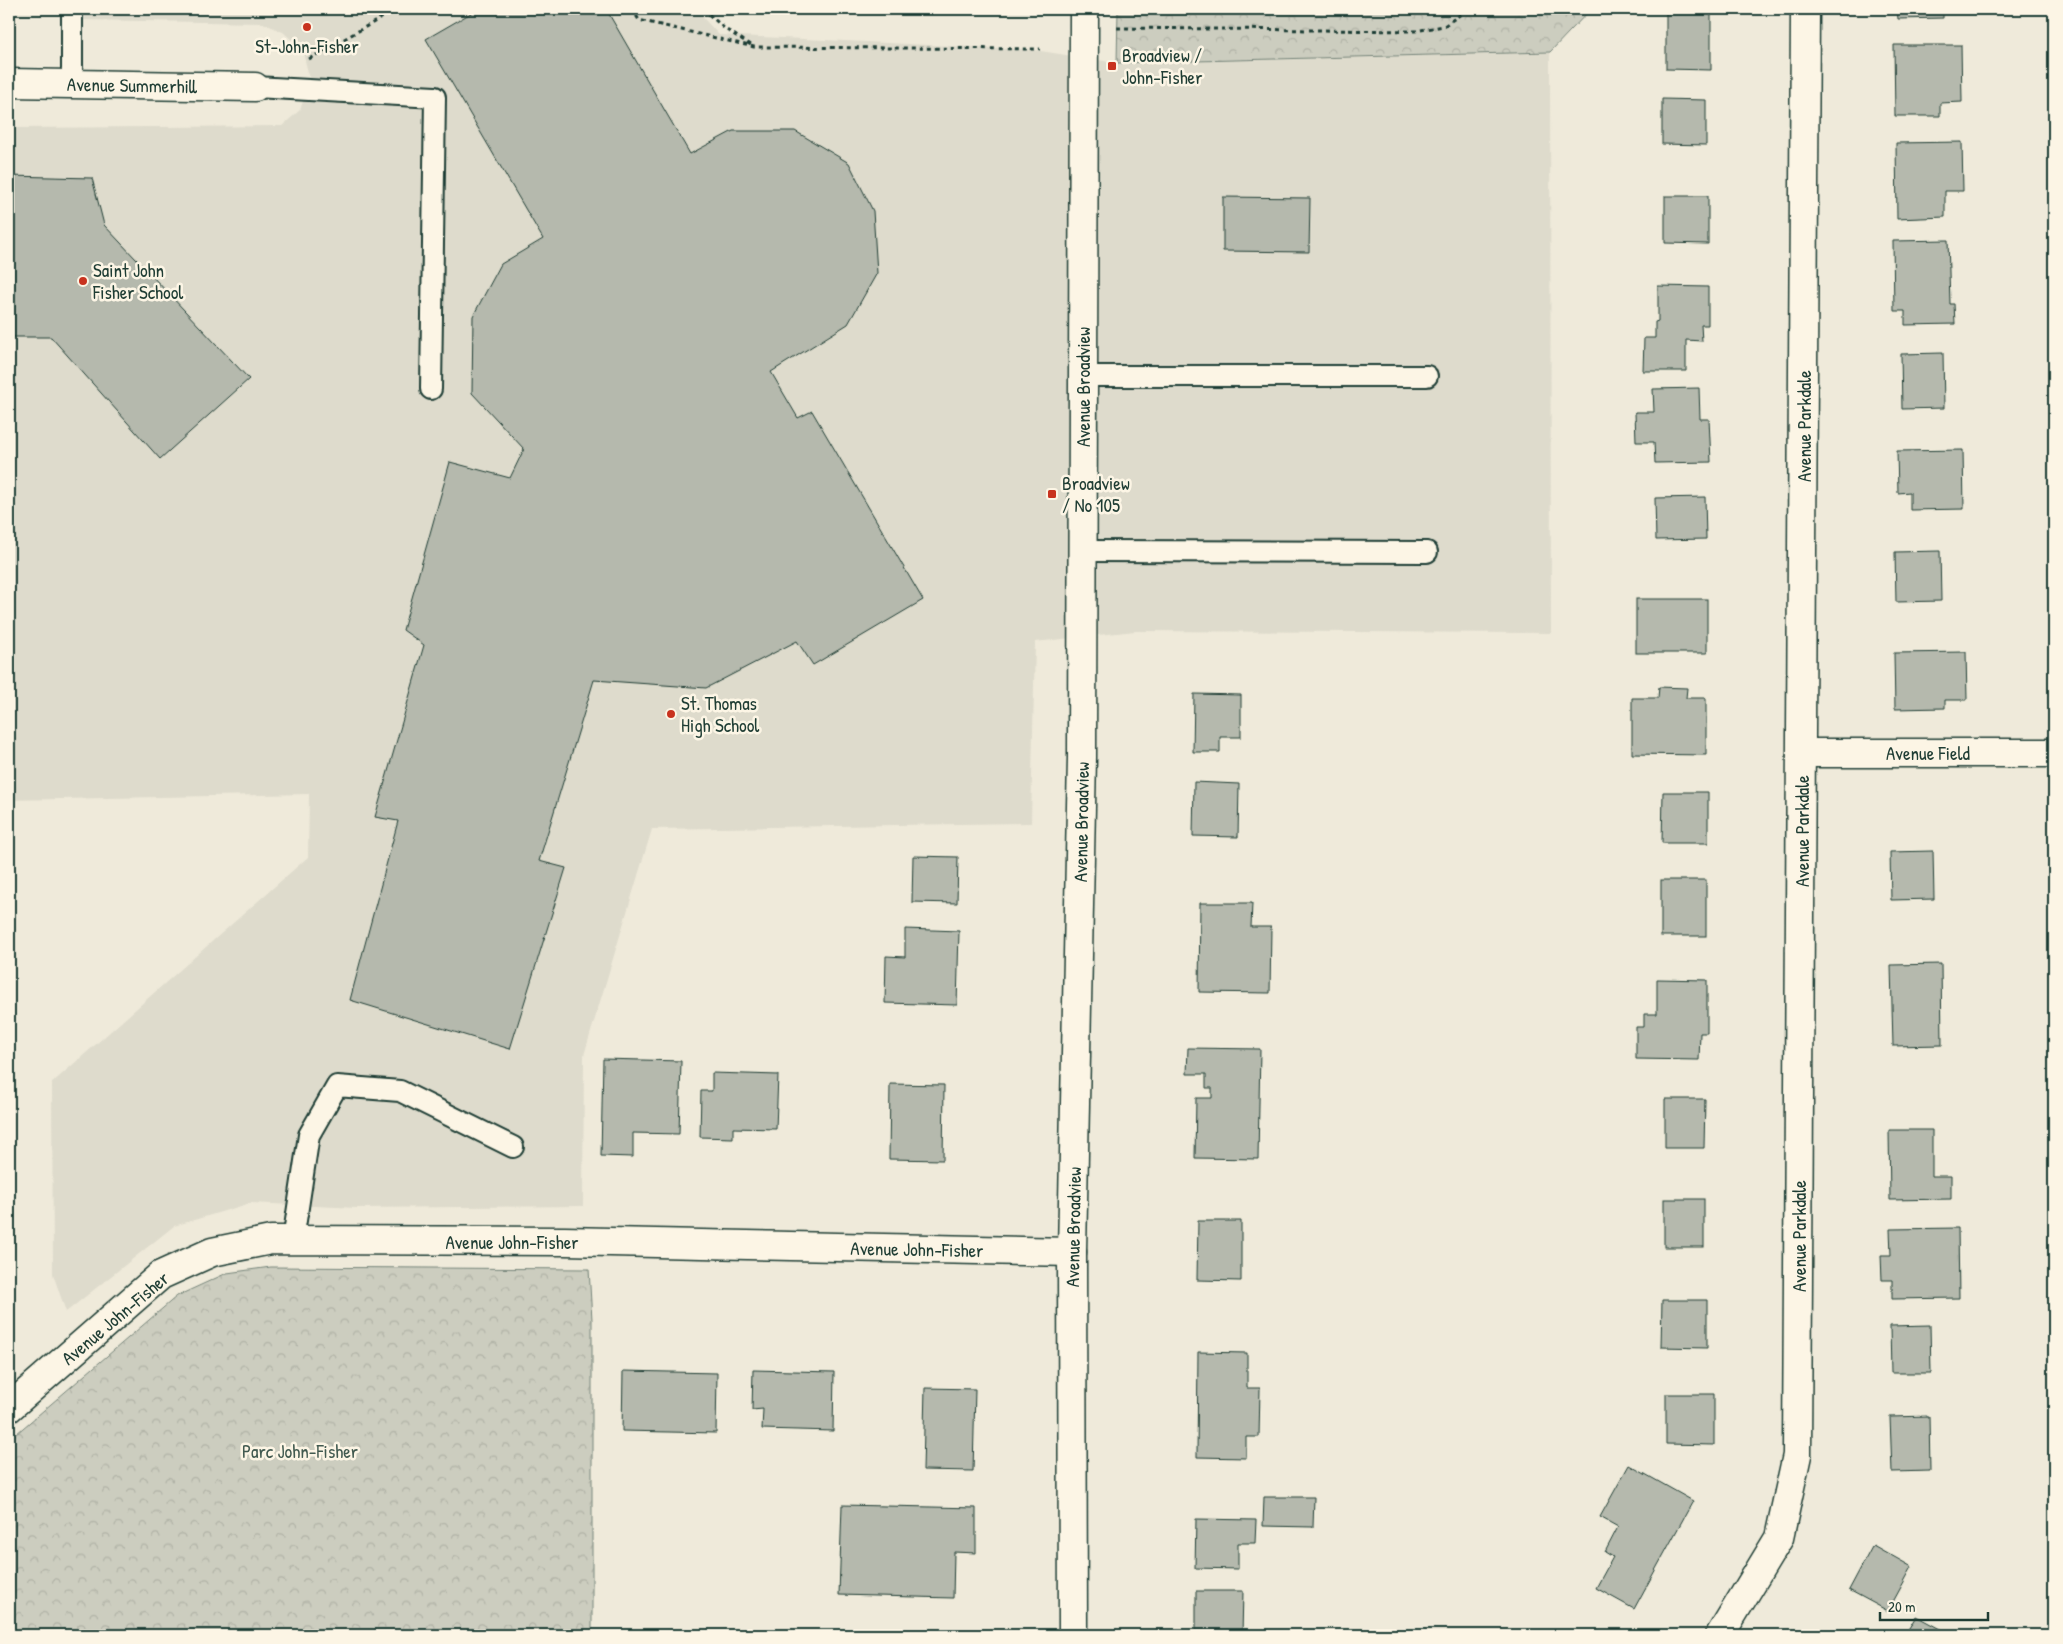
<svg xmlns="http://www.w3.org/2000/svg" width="2063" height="1644" font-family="'Patrick Hand',sans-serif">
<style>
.built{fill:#dedbcc}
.park{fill:url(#park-crowns);stroke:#76857a}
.building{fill:#b5b9ad;stroke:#1f3d34}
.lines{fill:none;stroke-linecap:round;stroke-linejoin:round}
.lane-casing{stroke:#1f3d34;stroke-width:24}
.street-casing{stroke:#1f3d34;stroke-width:31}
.path{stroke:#1f3d34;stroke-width:3;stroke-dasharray:4 4;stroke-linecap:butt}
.lane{stroke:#fcf5e5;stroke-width:20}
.street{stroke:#fcf5e5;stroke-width:28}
.poi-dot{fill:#c8321e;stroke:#fcf5e5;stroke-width:2}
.labels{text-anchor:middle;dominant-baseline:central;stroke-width:5;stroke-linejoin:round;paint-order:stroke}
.poi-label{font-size:19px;fill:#1f3d34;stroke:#fcf5e5;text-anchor:start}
.street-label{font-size:19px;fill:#1f3d34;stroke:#fcf5e5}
.park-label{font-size:19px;fill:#425a50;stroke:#fcf5e5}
</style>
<defs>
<pattern id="park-crowns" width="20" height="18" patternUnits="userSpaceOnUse" patternTransform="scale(1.25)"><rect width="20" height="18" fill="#cccdbf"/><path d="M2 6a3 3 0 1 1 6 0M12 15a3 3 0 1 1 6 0" fill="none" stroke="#afb1a5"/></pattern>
</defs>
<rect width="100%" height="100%" fill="#efeada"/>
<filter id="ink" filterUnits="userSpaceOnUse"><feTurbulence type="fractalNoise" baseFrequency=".02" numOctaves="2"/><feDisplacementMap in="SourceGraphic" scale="10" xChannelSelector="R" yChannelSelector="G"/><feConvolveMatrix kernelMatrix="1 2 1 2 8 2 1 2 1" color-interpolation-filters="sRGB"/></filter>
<g filter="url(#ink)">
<!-- built -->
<path class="built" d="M83,9h612l24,26 315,15 83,13 433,-11 1,581 -416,-2 -100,11 -4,181 -379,6 -68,226 -1,151 -226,2 -106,-5 -77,23 -108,86 -13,-38 -1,-191 256,-226 1,-63 -300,6v-672l273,-2 18,-16 10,-30 -8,-31 -19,-17 -20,-9 -180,-3z"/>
<!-- park -->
<g class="park">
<path d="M1118,9h473l-41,43 -433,11z"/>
<path d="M271,1267l318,2 3,51v315h-583v-195l168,-144 50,-23z"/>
</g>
<!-- building -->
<g class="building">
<path d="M478,9h128l84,145 43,-23h62l54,32 24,48 4,62 -29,51 -77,48 27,46 14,-7 111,189 -110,65 -16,-24 -91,47 -112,-8 -55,181 27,7 -56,181 -160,-49 48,-179 -23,-4 49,-172 -21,-15 47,-168 60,16 14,-29 -52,-56 1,-77 28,-52 42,-25 -117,-200z"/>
<path d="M1666,9h45v61l-45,-1z"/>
<path d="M1897,9h46v9l-45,1z"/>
<path d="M1894,45h67l1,57 -22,1v13h-45z"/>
<path d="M1662,99l44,1v45l-44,-1z"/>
<path d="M1962,142l1,49h-18v26l-48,2 -1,-76z"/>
<path d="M9,176l83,2 12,47 145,154 -89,80 -109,-122h-42z"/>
<path d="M1665,196h43v48l-43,-1z"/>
<path d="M1223,197l87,1 -1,54 -86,-1z"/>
<path d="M1948,240l2,64h4l1,20 -50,1v-14h-11l-1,-70z"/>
<path d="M1658,286l50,1v38h-7l1,16 -16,-1v31h-43l1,-33h11v-16l3,-1z"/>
<path d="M1943,353l1,55 -42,1 -1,-55z"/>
<path d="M1699,388l1,31h9l2,43 -56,1 -1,-21h-18l-1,-30h19l-1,-23z"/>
<path d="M1963,450l1,59 -54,1v-18l-12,1 -1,-42z"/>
<path d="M1705,497l1,42 -50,1 -1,-42z"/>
<path d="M1940,551l1,50 -45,1 -1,-50z"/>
<rect x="1636" y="599" width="71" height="54"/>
<path d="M1966,652l1,48h-22v8l-50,1 -1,-56z"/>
<path d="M1659,687l28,1 -1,10h20v57l-74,-1v-56h26z"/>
<path d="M1194,694l47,1v42h-21v15h-27z"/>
<path d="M1194,782l45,2 -1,53 -45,-1z"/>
<path d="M1663,792h45v51h-46z"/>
<path d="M1933,851l1,48 -43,1 -1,-48z"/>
<path d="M913,856l45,1 -1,46 -45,-1z"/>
<rect x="1661" y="880" width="45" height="56"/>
<path d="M1200,903h52l-1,24h20l-1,66 -71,-1z"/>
<path d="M905,929l54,2 -2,74 -72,-2 1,-47 19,1z"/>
<path d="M1941,964l1,81 -49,1 -2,-81z"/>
<path d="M1657,979l50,1v53h-7l-1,27 -63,-1v-32h8v-13h13z"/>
<path d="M1188,1048l72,1 -2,110 -63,-1 1,-60h16v-10h-6v-14h-19z"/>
<path d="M603,1059l78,2 -2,73 -46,-1v24l-32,-1z"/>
<path d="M712,1073l66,2 -2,54 -43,-1v10l-33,-1 1,-46h11z"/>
<path d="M890,1084l54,1 -1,75 -54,-1z"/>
<path d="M1665,1099h40l-1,49h-39z"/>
<path d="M1889,1130h43v46h19v23l-61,1z"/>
<rect x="1664" y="1199" width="40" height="48"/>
<path d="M1198,1221h43v60l-44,-1z"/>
<path d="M1958,1228l1,70 -67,1v-19h-10l-1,-25h10l-1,-26z"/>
<path d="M1662,1300h45v48l-46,-1z"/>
<path d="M1930,1325l1,48h-40l-1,-47z"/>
<path d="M1198,1352l49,1v35h13l-1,49h-13v21l-49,-1z"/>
<path d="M753,1370l81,2 -1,59 -71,-2 1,-20 -11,1z"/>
<path d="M623,1371l94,2 -1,60 -94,-2z"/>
<path d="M925,1388l50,1 -2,82 -50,-1z"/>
<path d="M1666,1394h48v51l-48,-1z"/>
<path d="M1929,1416l1,55 -38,1 -2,-55z"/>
<path d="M1629,1465l64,36 -59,108 -38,-21 17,-31 -8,-5 13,-25 -18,-10z"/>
<path d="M1264,1497h50l-1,30 -50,-1z"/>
<path d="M842,1505l134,3v45l-22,-1 -1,46 -114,-3z"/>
<path d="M1196,1519l60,1 -1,23h-17v26l-43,-1z"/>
<path d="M1873,1545l39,22 -24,44 -39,-21z"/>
<path d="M1196,1591h47l-1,44h-46z"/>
<path d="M1916,1616l35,19h-46z"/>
</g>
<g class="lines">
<defs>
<g id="lane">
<path d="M72,84v-75"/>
<path d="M255,87l180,10 -4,292"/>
<path d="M1083,376h344"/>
<path d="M1083,551l344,1"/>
<path d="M293,1240l16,-105 28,-49 63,5 113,56"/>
</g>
<g id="street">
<path d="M9,83l246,4"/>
<path d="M1802,753h252"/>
<path d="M9,1408l152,-133 51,-23 59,-12 294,1 507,11"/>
<path d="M1073,1635l-1,-383 10,-495 2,-748"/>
<path d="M1720,1635l59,-97 18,-83 8,-1446"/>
</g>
</defs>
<!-- lane casing -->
<use href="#lane" class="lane-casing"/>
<!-- street casing -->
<use href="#street" class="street-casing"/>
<!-- path -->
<g class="path">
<path d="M632,9l7,11 115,27 286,2"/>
<path d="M703,9l22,20 26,16"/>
<path d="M1117,28l298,3 29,-5 24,-17"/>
<path d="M309,59l88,-50"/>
</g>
<!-- lane -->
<use href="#lane" class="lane"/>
<!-- street -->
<use href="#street" class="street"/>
</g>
</g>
<!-- markers -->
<g class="poi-dot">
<circle cx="307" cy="27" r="5"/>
<rect x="1107" y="61" width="10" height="10" rx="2.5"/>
<circle cx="83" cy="281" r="5"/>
<rect x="1047" y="489" width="10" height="10" rx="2.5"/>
<circle cx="671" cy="714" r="5"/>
</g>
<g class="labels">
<!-- poi labels -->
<g class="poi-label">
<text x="307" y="46" text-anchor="middle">St-John-Fisher</text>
<text x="1122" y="55">Broadview /<tspan x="1122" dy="22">John-Fisher</tspan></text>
<text x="93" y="270">Saint John<tspan x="93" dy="22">Fisher School</tspan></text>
<text x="1062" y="483">Broadview<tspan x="1062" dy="22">/ No 105</tspan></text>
<text x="681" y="703">St. Thomas<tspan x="681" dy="22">High School</tspan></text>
</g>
<!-- street labels -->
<g class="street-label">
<text transform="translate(132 85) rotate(1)">Avenue Summerhill</text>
<text transform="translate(1083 387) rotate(-90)">Avenue Broadview</text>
<text transform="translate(1804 426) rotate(-90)">Avenue Parkdale</text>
<text x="1928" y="753">Avenue Field</text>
<text transform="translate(1081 822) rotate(-89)">Avenue Broadview</text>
<text transform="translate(1802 831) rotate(-90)">Avenue Parkdale</text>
<text transform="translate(1073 1227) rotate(-89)">Avenue Broadview</text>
<text transform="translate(1799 1236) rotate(-90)">Avenue Parkdale</text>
<text x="512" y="1242">Avenue John-Fisher</text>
<text transform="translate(917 1249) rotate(1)">Avenue John-Fisher</text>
<text transform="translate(115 1318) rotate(-40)">Avenue John-Fisher</text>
</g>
<!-- park labels -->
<g class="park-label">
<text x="300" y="1451">Parc John-Fisher</text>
</g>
</g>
<!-- margin -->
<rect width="2063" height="1644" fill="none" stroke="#fcf5e5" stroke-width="30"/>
<rect x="15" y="15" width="2033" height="1614" fill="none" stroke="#1f3d34" stroke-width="2" filter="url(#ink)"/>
<!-- scale -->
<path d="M1880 1612v8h108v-8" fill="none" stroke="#1f3d34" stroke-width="2.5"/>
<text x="1888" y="1612" font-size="15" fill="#1f3d34" stroke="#fcf5e5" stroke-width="4" paint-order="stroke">20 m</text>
</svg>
